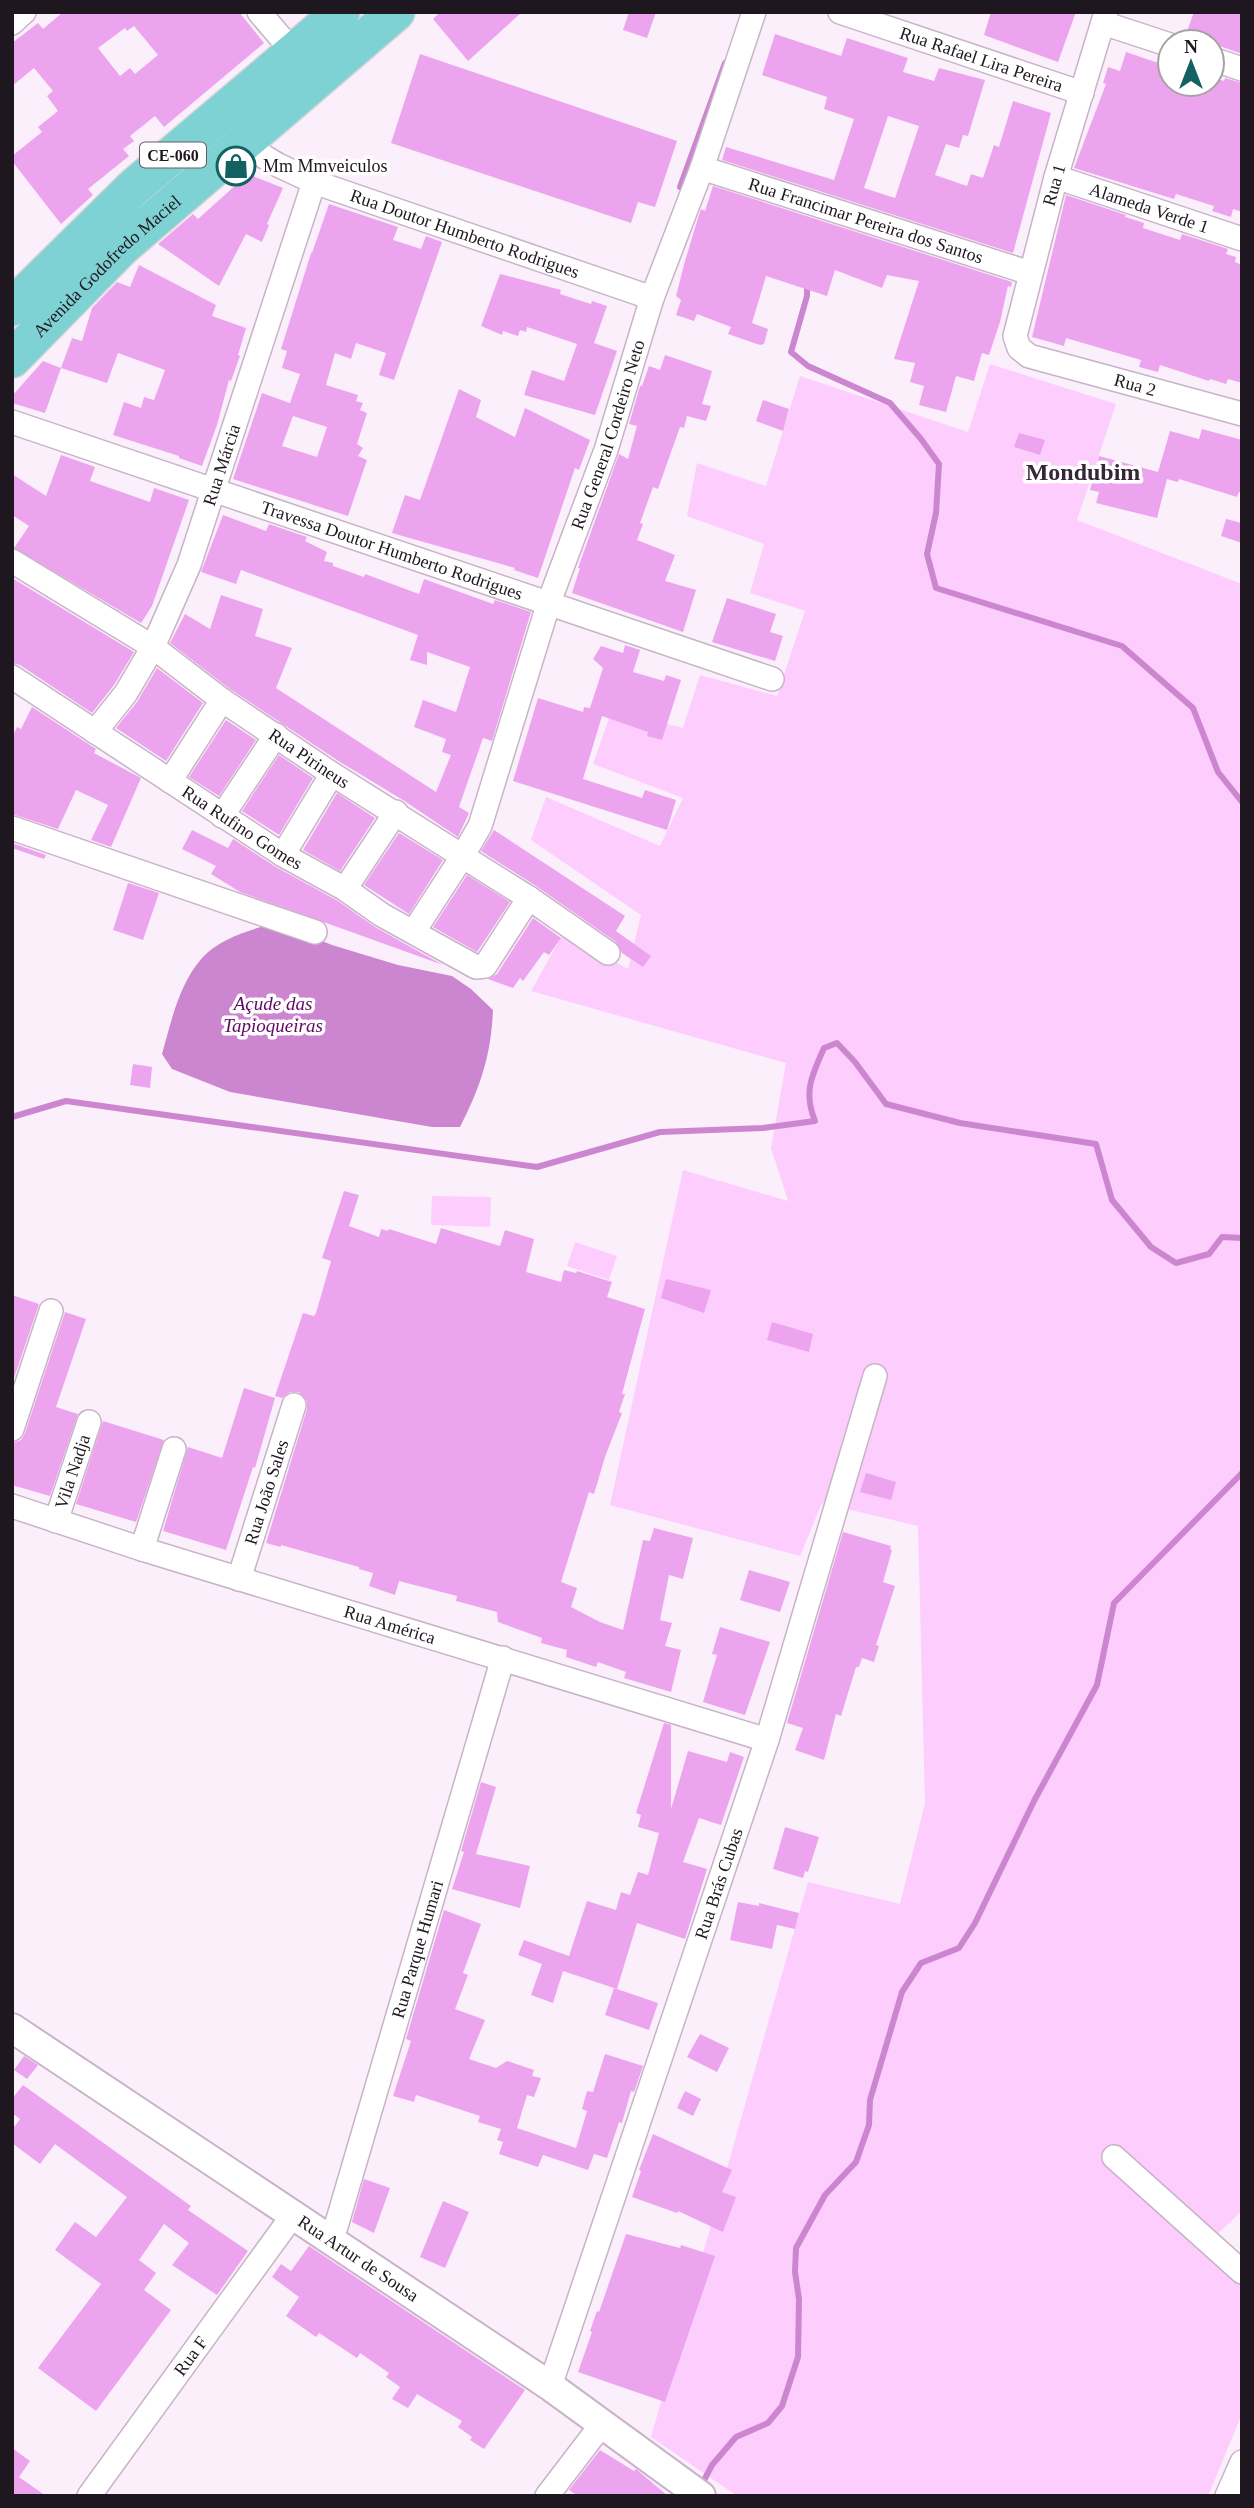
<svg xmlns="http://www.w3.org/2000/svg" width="1254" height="2508" font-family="'Times New Roman',serif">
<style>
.green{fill:#fdcdfe}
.water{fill:#cc86cf}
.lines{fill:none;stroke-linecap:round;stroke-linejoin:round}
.stream{stroke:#cc86cf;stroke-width:6}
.building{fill:#eca4ef;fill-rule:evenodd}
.minor-casing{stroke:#c8b3c8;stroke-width:26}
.tertiary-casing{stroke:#c8b3c8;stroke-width:32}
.primary-casing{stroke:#d7d5d7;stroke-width:40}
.minor{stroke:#fff;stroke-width:23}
.tertiary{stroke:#fff;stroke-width:28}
.primary{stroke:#7ed2d3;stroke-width:37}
.labels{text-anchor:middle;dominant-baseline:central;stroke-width:7;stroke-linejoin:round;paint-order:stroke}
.shield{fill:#fff;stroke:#625d62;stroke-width:2}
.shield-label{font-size:16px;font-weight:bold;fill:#1f171f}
.street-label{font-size:18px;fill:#1f171f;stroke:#fff}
.poi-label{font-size:18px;fill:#1f171f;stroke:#fff;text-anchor:start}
.water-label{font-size:19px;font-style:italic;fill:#620767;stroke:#fff}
.district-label{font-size:24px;font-weight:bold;fill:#362637;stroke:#fff}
</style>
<rect width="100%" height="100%" fill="#fceffc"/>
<!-- green -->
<g class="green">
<path d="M990,364l126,40 -39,116 165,64v1627l-33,31 33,39v133l-34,82h-471l-86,-59 157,-555 92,22 25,-101 -7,-277 -96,-23 -22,53 -190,-51 73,-335 105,31 -17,-53 15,-85 -255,-72 33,-59 64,37 13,-54 -110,-75 15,-43 114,49 23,-48 -90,-34 19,-54 71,18 17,-53 77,21 28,-85 -55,-18 14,-49 -77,-28 10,-53 69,23 34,-110 168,56z"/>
<path d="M432,1196l59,1 -1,30 -59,-2z"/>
<path d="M575,1242l42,14 -8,24 -42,-14z"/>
</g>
<!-- water -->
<path class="water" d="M264,926l29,3 39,16 66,20 54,11 19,13 22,21c-2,45 -12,76 -33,117h-28l-202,-35 -58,-23 -10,-15c9,-32 17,-70 40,-96 15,-17 41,-26 62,-32z"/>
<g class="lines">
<!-- stream -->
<g class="stream">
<path d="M680,187l45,-124"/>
<path d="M807,283v13l-16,56 17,14 82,37 31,36 18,25 -3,49 -9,41 9,34 186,58 71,62 25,64 24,30"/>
<path d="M12,1117l54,-16 471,66 123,-35 103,-4 52,-7c-12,-29 -3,-46 9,-73l13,-5 18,19 31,42 74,19 136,21 16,56 39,47 25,16 33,-9 13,-17 20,1"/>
<path d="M700,2488l12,-23 24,-28 32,-14 14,-17 16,-49 1,-58 -4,-27 1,-24 29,-53 31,-33 13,-37 1,-25 32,-108 19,-29 38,-15 16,-25 59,-122 63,-116 17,-82 128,-130"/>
</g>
</g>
<!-- building -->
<g class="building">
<path d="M63,12h176l25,31 -100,84 -9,-11 -25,20 4,5 -11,8 6,7 -41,33 5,6 -32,29 -49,-63v-5l30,-24 -4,-5 20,-16 -11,-15 6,-5 -19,-23 -22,18v-43l26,-20 5,6zM134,26l24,29 -23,19 -5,-6 -10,8 -22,-28 27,-20 2,3z"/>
<path d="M440,12h82l-54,49 -35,-42z"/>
<path d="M629,12h27l-9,26 -24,-8z"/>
<path d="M991,12h85l-18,50 -74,-27z"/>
<path d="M1194,12h48v42l-56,-20z"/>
<path d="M775,34l66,22 6,-18 61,20 -5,14 31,9 5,-13 46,12 -17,56 -5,-1 -4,13 -13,-4 -11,31 32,11 4,-12 12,4 11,-33 5,2 14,-46 38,12 -38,140 -291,-93 4,-13 108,33 20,-61 -30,-10 3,-12 -65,-22zM888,116l31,10 -24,72 -31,-10z"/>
<path d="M1126,52l44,15v17h42v-7l12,4 1,-3 17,5v129l-9,-3 -2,8 -19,-6 2,-5 -38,-12 -2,5 -100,-31 32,-84 -3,-1 5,-16 12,4z"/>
<path d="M420,54l257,87 -22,66 -17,-5 -7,21 -240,-80z"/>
<path d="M248,174l35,14 -16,36 2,1 -7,17 -16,-8 -27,52 -61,-42 35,-30 5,5z"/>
<path d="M713,186l299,96 -1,5 -3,-1 -8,36 -11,33 -7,-2 -8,28 -18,-5 -10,36 -27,-7 5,-19 -14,-4 5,-19 -21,-4 25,-78 -32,-6 -5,13 -47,-18 -8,26 -61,-20 -14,47 16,6 -4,15 -4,1 -32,-11 3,-7 -34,-13 -3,7 -18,-6 5,-15 -5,-4 9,-35 13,-43 3,-9 4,2z"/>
<path d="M1066,195l60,20 -1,2 19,6 -1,5 37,12 2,-6 46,15 -2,5 10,3 -1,5 7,3v118l-14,-4 -2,5 -16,-5 -1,2 -49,-16 -2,7 -19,-5 2,-7 -75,-22 -2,8 -32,-9z"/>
<path d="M329,204l69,23 -5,13 28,9 5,-13 16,6 -48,138 -15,-5 7,-22 -30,-10 -5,16 -16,-6 -9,32 32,10 -2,6 7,2 -3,7 7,3 -10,31 6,4 -5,8 9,4 -19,56 -115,-37 29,-86 28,10 10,-29 -18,-6 5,-17 -6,-2 30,-96h1zM293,416l34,11 -10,30 -35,-11z"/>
<path d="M139,265l77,40 -4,11 34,12 -8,27 2,1 -9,25 -2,-1 -12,45 -15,41 -23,-8v-2l-66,-21 11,-33 17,6 3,-11 10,3 11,-30 -47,-17 -11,30 -46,-15 -16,45 -33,-10v-7l31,-35 18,7 11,-30 10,3 10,-33 25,-26 13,5z"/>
<path d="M500,274l61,16 -1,4 31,10 1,-3 15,5 -13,37 23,8 -22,64 -71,-20 8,-25 32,11 13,-37 -50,-17 -1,5 -6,-2 -2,6 -15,-5 -1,4 -21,-9z"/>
<path d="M665,355l47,16 -10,33 9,2 -5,15 -19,-5 -3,12 -4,-1 -22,62 -5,-2 -13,36 3,1 -6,16 38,15 -10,26 31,9 -13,42 -111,-39 8,-25h-2l41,-114 9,5 9,-33 -8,-2 11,-38h2l7,-20 11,4z"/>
<path d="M459,389l22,11 -5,17 39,20 10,-29 65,32 -11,30 -4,-2 -37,110 -24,-8 1,-2 -123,-35 13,-38 15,5z"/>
<path d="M763,400l26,9 -6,22 -27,-10z"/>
<path d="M1202,429l40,11v52h-3l-2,5 -58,-18 -1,3 -11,-3 -10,39 -61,-15 3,-11 -9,-2 9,-34 59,16 12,-41 29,8z"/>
<path d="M1019,433l26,7 -5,15 -26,-8z"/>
<path d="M61,455l34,12 -5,14 60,21 4,-14 35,12 -37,106 -11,17 -127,-75 15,-22 -17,-11v-41l34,22z"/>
<path d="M223,515l43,16 3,-7 38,13 -2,4 22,11 -3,9 9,2v3l31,11 1,-3 54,20 5,-15 69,25 2,-4 36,12 -39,129 -9,-3 -24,69 10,6 -11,24 -55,-37 -63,-38 -110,-73 -60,-46 15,-29 25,15 11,-34 42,14 -8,27 37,12 -16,40 160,104 15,-37 -9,-3 4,-13 -32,-12 9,-27 33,12 14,-45 -43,-15v13l-17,-5 8,-25 -177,-65 -5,14 -35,-12z"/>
<path d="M1226,519l16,4v20l-21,-7z"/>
<path d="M12,578l122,74 -20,33 -22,28 -72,-48 -8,-2z"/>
<path d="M727,598l49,16 -6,18 13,4 -8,25 -63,-19z"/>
<path d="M625,645l15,5 -7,22 31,9 2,-6 15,5 -19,60 -15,-4 1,-4 -46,-16 -19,63 59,19 3,-8 31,10 -9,30 -154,-49 25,-83 45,14 1,-5 6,1 13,-40 -10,-9 8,-13 22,7z"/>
<path d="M157,668l46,35 -37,58 -50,-33 21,-26z"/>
<path d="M32,707l64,42 -2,4 47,25 -30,69 -20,-7 17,-35 -32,-15 -18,39 -46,-15v-76l5,-11 4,2z"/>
<path d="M226,720l30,20 -37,56 -30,-19z"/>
<path d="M279,755l34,23 -34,57 -37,-24z"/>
<path d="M337,793l38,25 -35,53 -37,-21z"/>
<path d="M192,830l36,18 5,-9 43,28 62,34 37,26 68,38 -203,-73 -29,-18 5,-8 -34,-17z"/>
<path d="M494,830l131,86 -9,15 35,25 -8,11 -21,-14 -6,-11 -80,-56 -55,-35z"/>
<path d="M399,833l44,27 -34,54 -45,-29z"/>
<path d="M12,843l34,12 -2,4 -32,-11z"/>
<path d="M467,875l43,27 -33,50 -44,-25z"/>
<path d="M128,883l31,10 -16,47 -30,-10z"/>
<path d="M533,918l28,20 -12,17 -5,-3 -21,29 -3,-3 -7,10 -25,-9 9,-5z"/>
<path d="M133,1064l19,3 -2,21 -20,-3z"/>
<path d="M344,1191l15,4 -10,31 30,11 2,-8 7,2 1,-2 47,15 5,-16 59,18 5,-16 29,9 -8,33 35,10 3,-12 12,3 1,-2 35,11 -5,15 38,12 -23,85h3l-6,18 3,1 -17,44 -11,37 -5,-2 -28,90 16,6 -6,19 29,15 23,8 20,-90 7,1 4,-13 39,10 -10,41 -14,-4 -9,45 12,3 -7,23 16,4 -10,42 -47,-14 2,-6 -28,-10 -2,5 -30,-10 1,-7 -26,-7 1,-5 -44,-16 -1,-10 -41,-11 1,-5 -58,-15 -4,14 -26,-9 4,-13 -14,-4v-2l-78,-22v2l-15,-4 41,-134v-8l-8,-9h-9l-8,6 -7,-2 28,-83 11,3 2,-3 15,-52 -9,-3z"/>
<path d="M666,1279l45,11 -7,23 -43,-15z"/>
<path d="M12,1295l27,9 -27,80z"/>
<path d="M65,1312l21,7 -30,88 22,7 -28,82 -38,-11v-42l9,-3 4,-7z"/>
<path d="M772,1322l41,12 -4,18 -42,-12z"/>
<path d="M244,1388l31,10 -20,70 -2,-1 -27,83 -63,-19 25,-84 34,11z"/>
<path d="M103,1421l61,19 -28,82 -60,-18z"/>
<path d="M866,1473l30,9 -5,18 -31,-8z"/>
<path d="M843,1532l48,14 -1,3 2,1 -9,32 12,4 -19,59 3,1 -5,16 -12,-4 -3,9h-3l-15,49 -5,-2 -12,46 -29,-10 8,-22 -16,-5z"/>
<path d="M749,1570l41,12 -10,30 -40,-12z"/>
<path d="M720,1627l50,15 -25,73 -42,-13 14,-47 -5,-1z"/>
<path d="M664,1723l7,2v84l17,-58 39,11 3,-10 14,5 -23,68 -22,-7 -16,44 24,7 -22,70 -48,-16 -20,66 -54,-18 -10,32 -22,-8 11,-31 -24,-9 6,-15 45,16 18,-55 29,9 5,-18 9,3 8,-23 10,3 11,-42 -21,-6 3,-12 -5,-2z"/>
<path d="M481,1782l15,5 -20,67 54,12 -10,42 -68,-19 12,-37 -3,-1z"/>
<path d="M785,1827l34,10 -11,35 -3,-1 -2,7 -30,-9z"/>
<path d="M738,1902l21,4v-3l40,10 -4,16 -18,-4 -5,24 -42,-9z"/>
<path d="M444,1910l37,14 -18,49 5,2 -13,34 30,11 -16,39 27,9 11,-7 27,9 -2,6 9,2 -7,19 -7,-2 -10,33 59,20 11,-37 -5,-2 5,-18 6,1 12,-38 38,12 -9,26 -3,-1 -9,32 -3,-1 -12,36 -13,-4 -6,16 -45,-15 -5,12 -39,-13 4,-12 -6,-2 4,-11 -23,-7 2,-6 -64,-21 -2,7 -21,-6 18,-55 -5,-2z"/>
<path d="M614,1988l44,15 -9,27 -44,-15z"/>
<path d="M700,2034l29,14 -12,24 -30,-15z"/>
<path d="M24,2056l14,9 -11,14 -13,-9z"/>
<path d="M23,2085l168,121 -3,4 60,41 -31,44 -45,-30 17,-22 -25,-19 -25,36 17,13 -12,17 27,20 -75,101 -58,-43 63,-84 -46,-34 20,-28 21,15 31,-40 -72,-53 -15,20 -28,-21v-13l8,-11 -8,-6v-14z"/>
<path d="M685,2091l16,8 -8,17 -16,-8z"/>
<path d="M653,2134l79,36 -10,22 14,5 -13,35 -45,-21 -1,2 -45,-16 9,-26 -2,-1z"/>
<path d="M364,2179l26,9 -16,45 -22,-11z"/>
<path d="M443,2201l26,11 -24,56 -25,-11z"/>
<path d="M626,2234l54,14 1,-3 34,11 -50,146 -87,-30 14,-40 -2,-1 7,-20 2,1z"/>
<path d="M309,2246l216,144 -41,59 -14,-9 2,-3 -14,-10 4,-6 -45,-27 -9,14 -16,-9 8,-12 -14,-10 3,-4 -29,-20 -3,5 -38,-25 -3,4 -30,-21 13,-19 -27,-20 9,-13 10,7z"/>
<path d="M12,2448l18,13 -11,16 27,19h-34z"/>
<path d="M600,2450l34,21 2,-2 32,27h-90l-9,-6z"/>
</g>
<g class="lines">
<defs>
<g id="minor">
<path d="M259,12l35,41"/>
<path id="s1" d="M840,12l242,81"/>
<path id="s2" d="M1106,12l-50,165 -41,159 4,12 10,8 213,58"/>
<path d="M12,23l12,-11"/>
<path d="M1103,23l67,22"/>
<path d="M1212,59l30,10"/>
<path id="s3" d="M243,144l35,21 36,17 338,116"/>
<path id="s4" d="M702,168l328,105"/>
<path id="s5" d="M1056,177l186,62"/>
<path id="s6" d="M12,422l760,257"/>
<path id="s7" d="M12,561l141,86 69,53 110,74 197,124 79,55"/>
<path id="s8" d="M12,677l271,178 62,34 37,26 94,52 9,-1 44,-68"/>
<path id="s9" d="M95,732l31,-39 27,-46 36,-82 125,-383"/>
<path d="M170,781l52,-81"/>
<path d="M222,816l54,-81"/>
<path d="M12,828l303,104"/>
<path d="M283,855l49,-81"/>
<path d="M345,889l51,-77"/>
<path id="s10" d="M414,931l48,-74 18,-31 69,-224 57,-152 46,-152 50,-130 52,-156"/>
<path d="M12,1429l39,-118"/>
<path id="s11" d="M12,1506l130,43 625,191"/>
<path id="s12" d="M56,1521l33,-99"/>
<path d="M142,1549l32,-100"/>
<path id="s13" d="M239,1579l55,-174"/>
<path d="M1114,2157l128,115"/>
<path id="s14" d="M332,2240l171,-582"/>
<path id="s15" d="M550,2386l217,-646 108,-364"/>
<path id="s16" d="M89,2496l204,-281"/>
<path d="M547,2496l55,-72"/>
<path d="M1227,2496l15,-34"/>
</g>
<g id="tertiary">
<path id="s17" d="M12,2028l538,358 151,110"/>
</g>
<g id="primary">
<path d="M12,307l122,-120 207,-175"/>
<path id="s18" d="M12,359l110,-112 274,-235"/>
</g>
</defs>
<!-- minor casing -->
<use href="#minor" class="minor-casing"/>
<!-- tertiary casing -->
<use href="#tertiary" class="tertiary-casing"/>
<!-- primary casing -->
<use href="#primary" class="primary-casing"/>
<!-- minor -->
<use href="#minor" class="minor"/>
<!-- tertiary -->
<use href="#tertiary" class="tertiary"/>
<!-- primary -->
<use href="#primary" class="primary"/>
</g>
<!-- icons -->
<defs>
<symbol id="shop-ring" viewBox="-11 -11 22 22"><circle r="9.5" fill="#fff" stroke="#126263" stroke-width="1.5"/><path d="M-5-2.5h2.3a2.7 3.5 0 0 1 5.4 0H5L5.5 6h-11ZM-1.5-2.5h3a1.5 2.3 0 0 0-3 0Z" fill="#126263"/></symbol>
</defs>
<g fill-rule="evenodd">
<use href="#shop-ring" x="214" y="144" width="44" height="44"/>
</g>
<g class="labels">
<!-- shield labels -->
<rect class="shield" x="140" y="142.5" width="66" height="25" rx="5"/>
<g class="shield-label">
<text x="173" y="155">CE-060</text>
</g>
<!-- street labels -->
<g class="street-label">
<text stroke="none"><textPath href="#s1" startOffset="149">Rua Rafael Lira Pereira</textPath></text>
<text transform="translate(1054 185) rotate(-74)">Rua 1</text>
<text stroke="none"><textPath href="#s5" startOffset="98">Alameda Verde 1</textPath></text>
<text stroke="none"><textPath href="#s4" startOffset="172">Rua Francimar Pereira dos Santos</textPath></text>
<text stroke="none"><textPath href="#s3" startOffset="240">Rua Doutor Humberto Rodrigues</textPath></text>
<text stroke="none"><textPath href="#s18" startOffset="133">Avenida Godofredo Maciel</textPath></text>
<text stroke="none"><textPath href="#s2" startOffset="472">Rua 2</textPath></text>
<text stroke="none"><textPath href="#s10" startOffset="536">Rua General Cordeiro Neto</textPath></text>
<text stroke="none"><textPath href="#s9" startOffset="298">Rua Márcia</textPath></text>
<text stroke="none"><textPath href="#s6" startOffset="401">Travessa Doutor Humberto Rodrigues</textPath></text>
<text stroke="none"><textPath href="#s7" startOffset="357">Rua Pirineus</textPath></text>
<text stroke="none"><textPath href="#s8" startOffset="275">Rua Rufino Gomes</textPath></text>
<text stroke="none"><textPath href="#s12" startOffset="52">Vila Nadja</textPath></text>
<text stroke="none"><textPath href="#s13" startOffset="91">Rua João Sales</textPath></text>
<text stroke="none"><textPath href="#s11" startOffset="396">Rua América</textPath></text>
<text stroke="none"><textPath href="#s15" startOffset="530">Rua Brás Cubas</textPath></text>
<text stroke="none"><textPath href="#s14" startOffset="303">Rua Parque Humari</textPath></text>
<text stroke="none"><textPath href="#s17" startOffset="416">Rua Artur de Sousa</textPath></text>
<text stroke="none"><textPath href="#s16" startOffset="173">Rua F</textPath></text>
</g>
<!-- poi labels -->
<g class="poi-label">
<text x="263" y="166">Mm Mmveiculos</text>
</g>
<!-- water labels -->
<g class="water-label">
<text x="273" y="1003">Açude das<tspan x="273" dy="22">Tapioqueiras</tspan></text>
</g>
<!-- district labels -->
<g class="district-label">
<text x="1083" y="472">Mondubim</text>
</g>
</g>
<!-- border -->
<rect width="1254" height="2508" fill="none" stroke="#1f171f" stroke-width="28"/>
<!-- north arrow -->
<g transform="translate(1191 63)"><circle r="33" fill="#ffffff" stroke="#a5a2a5" stroke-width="2"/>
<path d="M0-5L12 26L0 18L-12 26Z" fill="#126263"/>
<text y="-10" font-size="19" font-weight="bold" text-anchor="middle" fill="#1f171f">N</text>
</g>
</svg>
